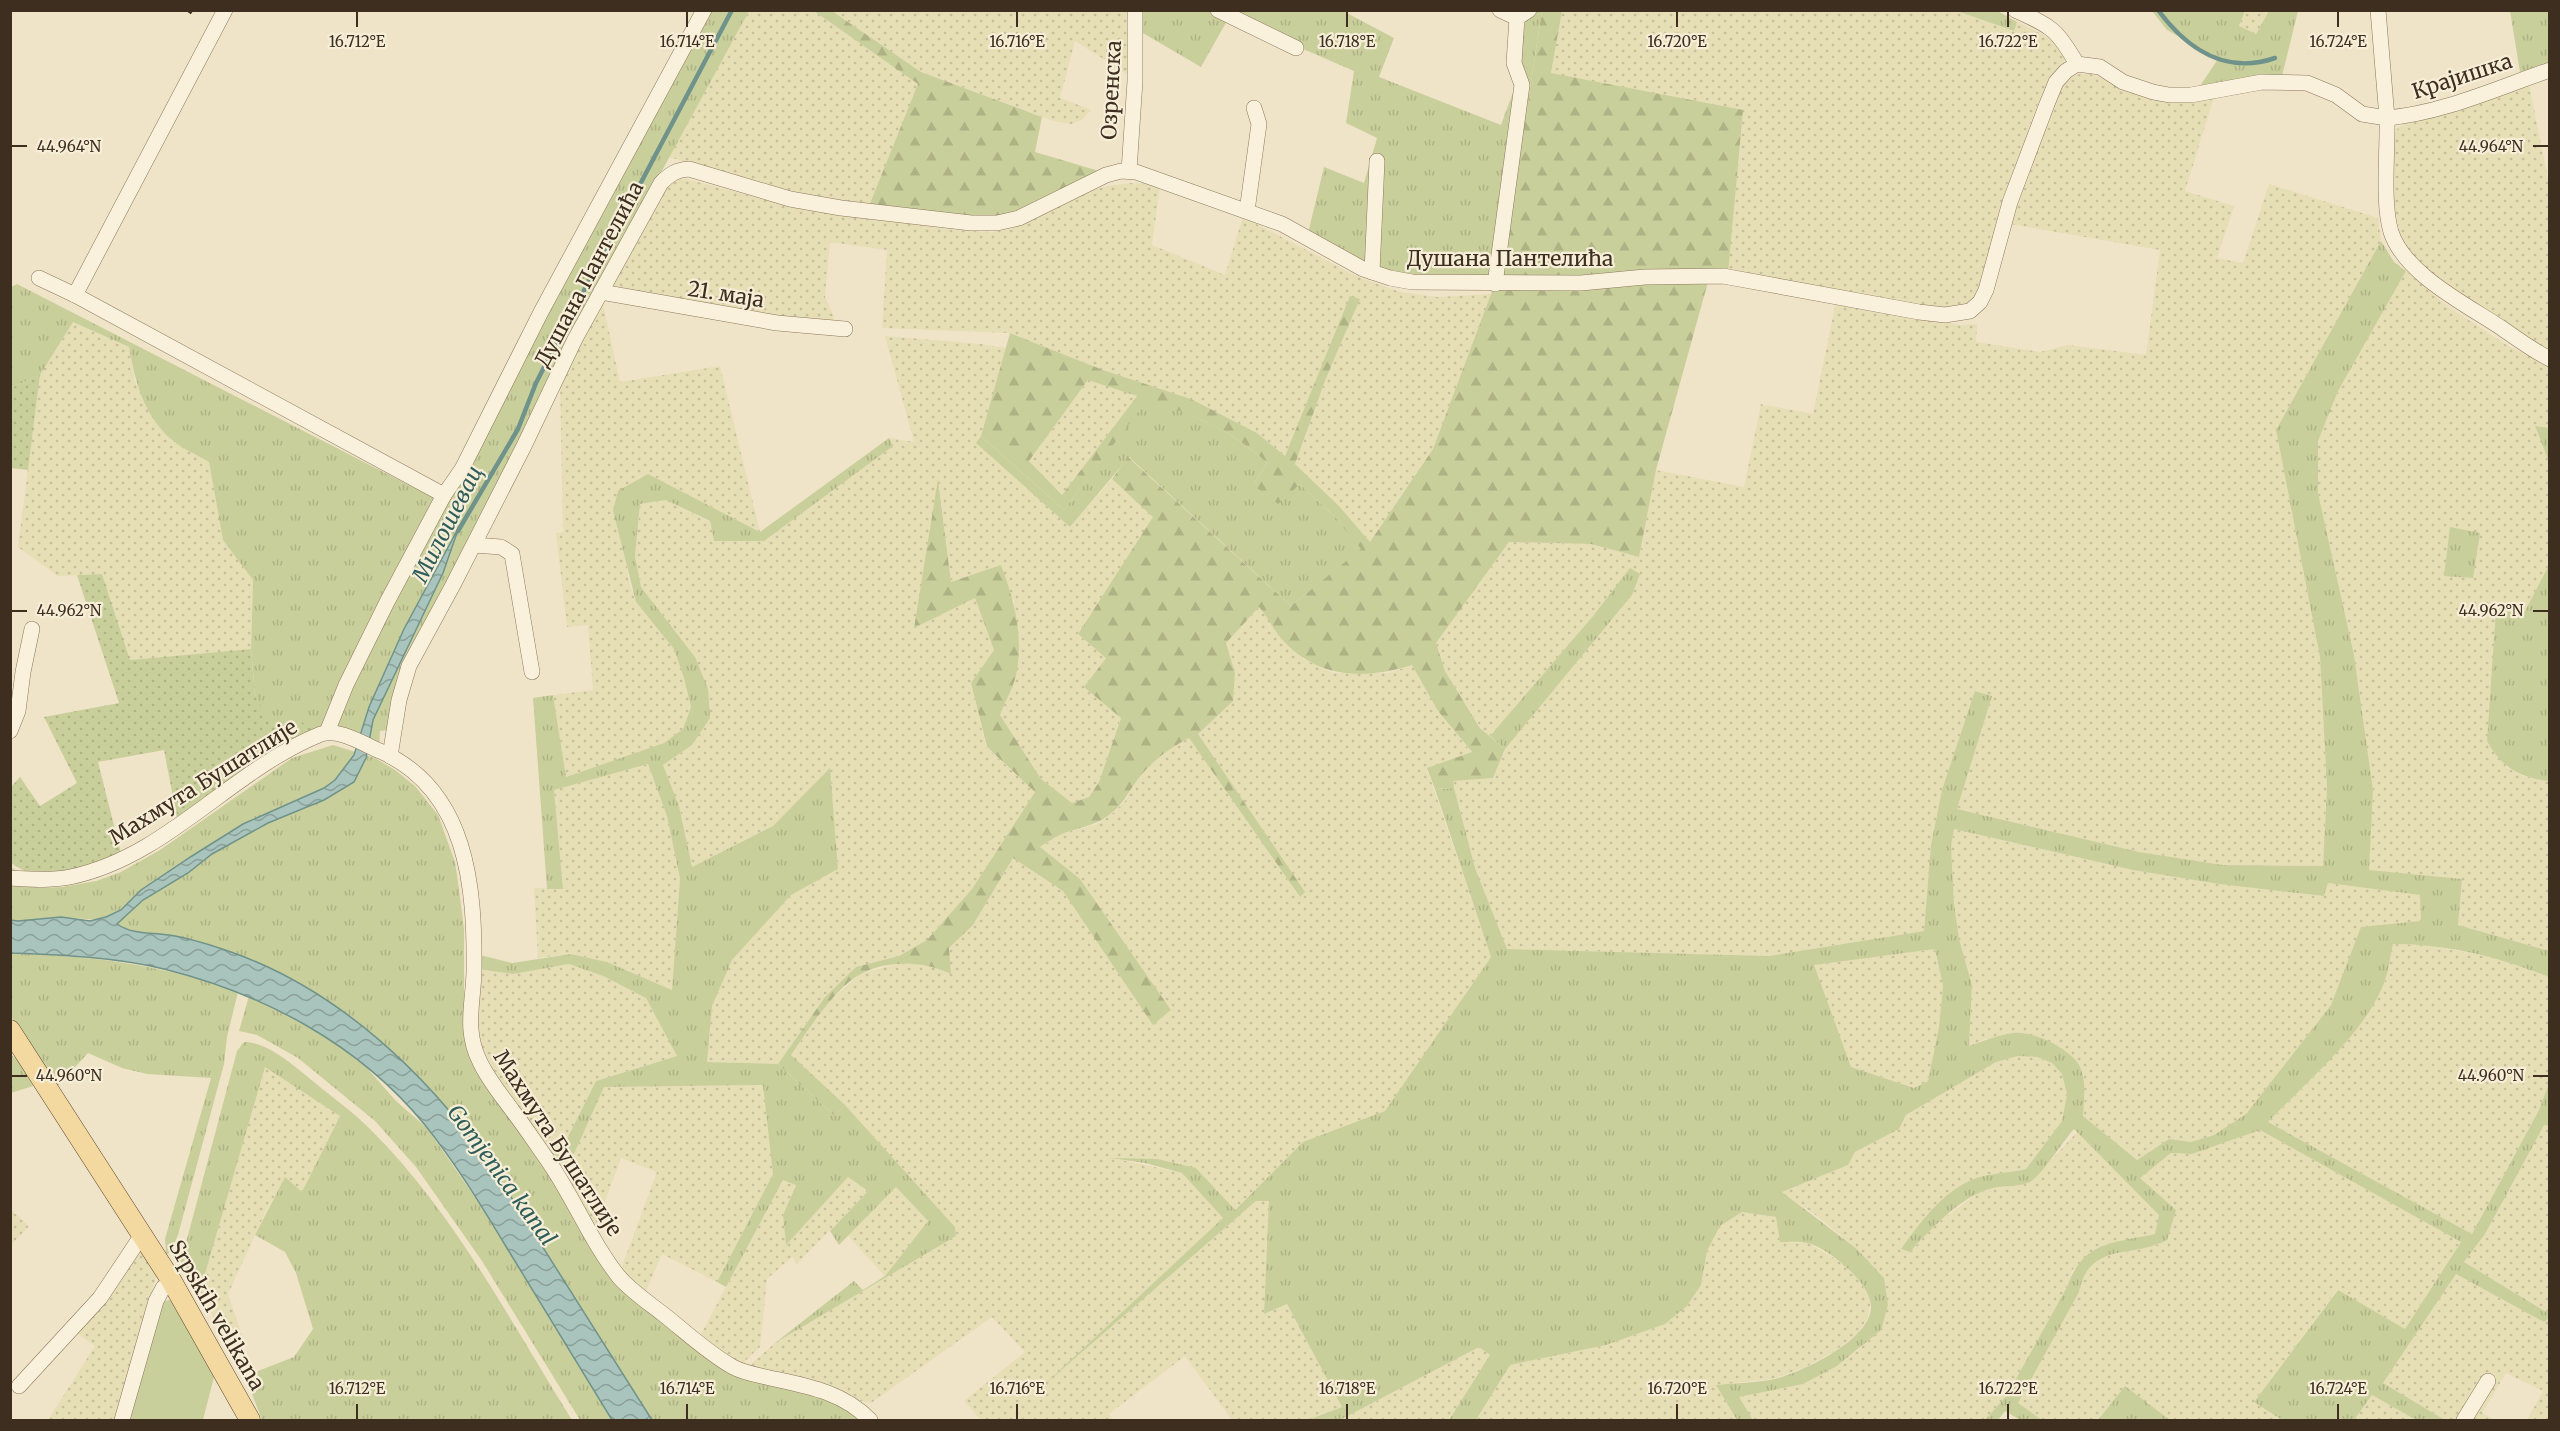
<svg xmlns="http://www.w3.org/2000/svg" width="2560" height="1431" font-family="Merriweather,serif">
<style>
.farmland{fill:url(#farmland-dots)}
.grass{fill:url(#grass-tufts);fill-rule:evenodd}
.forest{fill:url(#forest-firs);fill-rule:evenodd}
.park{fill:#c9cf9b}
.garden{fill:url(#garden-dots)}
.water{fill:url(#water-waves);stroke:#6f938a;stroke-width:1.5}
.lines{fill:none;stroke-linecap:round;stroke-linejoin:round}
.stream{stroke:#6f938a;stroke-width:4.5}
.minor-casing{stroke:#8d765c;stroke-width:16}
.major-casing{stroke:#5b4430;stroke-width:21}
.minor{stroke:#faf1dc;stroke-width:15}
.major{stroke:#f3d9a0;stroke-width:20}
.rail{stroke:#3d2e20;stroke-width:4.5;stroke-dasharray:10 10;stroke-linecap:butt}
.ticks{fill:none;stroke:#3d2e20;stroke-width:2}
.labels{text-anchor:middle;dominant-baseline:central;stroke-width:4.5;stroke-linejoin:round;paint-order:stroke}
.street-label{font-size:21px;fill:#3d2e20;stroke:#f7eed8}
.water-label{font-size:22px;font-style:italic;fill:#2f5d5a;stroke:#f7eed8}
.ticks-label{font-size:15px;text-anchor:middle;fill:#3d2e20;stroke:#f7eed8;stroke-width:4.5;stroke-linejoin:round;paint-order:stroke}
</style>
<defs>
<pattern id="farmland-dots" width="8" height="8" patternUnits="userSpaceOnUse" patternTransform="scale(1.5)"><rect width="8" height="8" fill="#e6deb5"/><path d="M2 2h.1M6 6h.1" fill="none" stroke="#c6bf9b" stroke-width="1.8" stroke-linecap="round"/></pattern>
<pattern id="grass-tufts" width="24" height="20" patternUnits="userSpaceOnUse" patternTransform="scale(1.5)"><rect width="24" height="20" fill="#c9cf9b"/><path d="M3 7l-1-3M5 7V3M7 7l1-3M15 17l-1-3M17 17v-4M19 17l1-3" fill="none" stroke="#aeb285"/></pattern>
<pattern id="forest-firs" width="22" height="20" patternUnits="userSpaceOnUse" patternTransform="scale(1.5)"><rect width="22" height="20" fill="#c9cf9b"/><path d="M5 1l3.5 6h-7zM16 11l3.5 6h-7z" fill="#aeb285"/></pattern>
<pattern id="garden-dots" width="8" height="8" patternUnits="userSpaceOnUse" patternTransform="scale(1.5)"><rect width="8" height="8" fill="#c9cf9b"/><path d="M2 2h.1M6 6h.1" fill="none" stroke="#aeb285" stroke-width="1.8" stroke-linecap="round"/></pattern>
<pattern id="water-waves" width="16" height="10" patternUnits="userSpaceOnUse" patternTransform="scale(1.5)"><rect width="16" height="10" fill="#a9c4bc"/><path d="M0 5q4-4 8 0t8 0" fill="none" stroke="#8ba098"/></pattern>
</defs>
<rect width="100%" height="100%" fill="#f0e4c8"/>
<!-- farmland -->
<g class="farmland">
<path d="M1562,10l395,1 57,20 3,-9 33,16 11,9 4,9 -1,8 -20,25 -13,33 -15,43 -33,121 -14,20 -29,2 -98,-18 -114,-17 -177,-200z"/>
<path d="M749,11h65l105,73 -50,122 -69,-10 -131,-39z"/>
<path d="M832,11h299l-1,65 -55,-35 -15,57 31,12 -9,10 -11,4 -17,-3 -133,-49z"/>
<path d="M2245,11h24l-13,23 -17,-8z"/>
<path d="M2079,74h12l50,20 73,3 -29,94 49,15 -17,52 26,5 26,-79 109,34 3,23 -105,189 44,227 7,130 -4,79 -100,-1 -84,-13 -182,-43 35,-113 -16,-5 -34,99 -11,55 -7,86 -155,25 -262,-7 -32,-81 -23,-87 41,-3 12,-29 127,-154 -2,-26 -37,47 -103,120 -9,-8 -36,-57 -9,-28 73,-101 82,2 48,13 17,-87 88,17 17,-83 52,10 23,-113 124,24 17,-1 -1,18 64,10 28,-7 78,10 14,-105 -150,-26 51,-137 10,-10z"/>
<path d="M2529,84l20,100v167l-111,-73 -23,-20 -14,-20 -8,-38 1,-65 3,-6 7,-5z"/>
<path d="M673,179h13l115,30 155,21 36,2 19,-3 78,-38 19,-5 23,-3 20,1 9,2 -8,59 73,30 18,-58 111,58 46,17 38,5 53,-3 -58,155 -63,93 -31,-36 -44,-42 31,-86 34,-79 -75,157 -28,-23 -66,-34 -88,-29 -93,-37 -128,-5 5,-78 -57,-8 -5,55 12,27 -72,-7 -134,-23 -22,-10 57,-98z"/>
<path d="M2406,271l41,35 63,41 39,19v62l-14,-1 14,35v103l-25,49 -28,-4 10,157 17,9 26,5v170l-91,-26 4,-46 -94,-8 5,-81 -19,-135 -36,-162v-52l20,-50z"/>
<path d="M602,300l18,82 100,-16 40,166 -112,-58 -23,79 4,29 7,20 38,47 10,29 7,29 -8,22 -19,14 -98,34 -13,-82 40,-5 -5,-65 -21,2 -11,-94 7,-1 -3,-151z"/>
<path d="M73,322l56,25 6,35 37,59 37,21 14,78 30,40 -2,69 -121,11 -28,-86 -44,2 -40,-29 22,-172z"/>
<path d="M885,336l96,8 25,4 -25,88 -4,6 93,85 42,-48 42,37 -76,118 28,24 -22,29 37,30 -22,65 -10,15 -17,6 -31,-24 -41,-64 17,-42 -3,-73 -63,-18 -12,-99 -25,145 61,-30 19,52 -23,33 15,64 49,45 -63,97 -45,51 -28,16 -43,11 -31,30 -47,67 -72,-2 6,-56 20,-46 59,-65 47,-26 -8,-100 -57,57 -81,41 -13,-61 -16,-41 29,-20 3,-88 -54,-70 -6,-31 5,-52 26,-4 44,22 4,19h49l130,-95 -4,-8 25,4z"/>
<path d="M1089,379l48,17 -75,99 -33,-34z"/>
<path d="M1260,606l21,32 22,21 30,14h56l23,-8 26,46 34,42 -45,16 64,188 -106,155 -82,30 -69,68 -38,-42 -79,-9 65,14 41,45 -162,152 195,-169h14l-6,113 23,-10 55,103 -34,13h-76l-47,-64 -76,58 4,6h-132l-17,-19 61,-49 -33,-35 -121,86 -10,-2 -30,-13 -81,-23 25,-22 181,-107 -1,-9 -110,-122 -55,-49 38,-53 32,-29 39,-11 33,2 41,-40 40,-67 50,33 91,133 17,-14 -91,-131 -40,-32 23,-14 32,-8 18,-12 13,-13 6,-13 19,-24 23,-17 15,-8 110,158 5,-4 -107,-158 36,-34 2,-27 -9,-30z"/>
<path d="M648,764l19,52 13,64 -8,110 -65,-28 -36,-8 -33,4 -4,-70 29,1 -9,-99z"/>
<path d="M1954,829l179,41 86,14 105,12 4,-13 92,12 1,27 -60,6 -30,77 -85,109 -32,21 -23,7 -22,-3 -32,21 -54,-44 2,-21 -6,-30 -93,-26 -17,7 3,-61 -13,-46 -5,-36 -3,-57z"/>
<path d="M2392,944l35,1 79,15 43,17v106l-10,27 -67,124 -204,-112 50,-49 67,-92z"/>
<path d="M1935,949l8,37 -4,41 -11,54 -14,7 -63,-21 -38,-102z"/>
<path d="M569,964l34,12 43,22 31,58 -81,25 -33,66 -14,3 -47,-64 -21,-42 -4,-24v-51l36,5z"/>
<path d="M2018,1056l19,1 15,6 10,11 5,20 -5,27 -36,48 -18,3 -81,42 -26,35 9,3 26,-28 41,-30 14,-6 24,-2 17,-5 45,-49 83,83 -5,19 -51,11 -31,24 -6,18 -60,108 -22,25h-232l-15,-23 65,-13 34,-18 25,-19 22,-69 -27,-29 -40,-33 -36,-24 67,-27 7,-13 44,-23 7,-14 90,-53z"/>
<path d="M265,1066l75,49 -38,78 -17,-15 -19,33 -38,83 17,50 -14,7 -31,-60z"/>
<path d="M764,1085l9,89 -56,108 -55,-28 -16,37 -25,-22 36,-97 -36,-14 -26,70 -40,-68 19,-6 30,-67z"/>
<path d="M2544,1124l5,2 1,180 -4,6 -82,-50 21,-28z"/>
<path d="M2260,1130l201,112 -56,87 -68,-39 -83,112 28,18h-112l-45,-34 -27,34h-56l-25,-17 62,-111 3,-15 11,-15 14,-6 53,-12 16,-34 -37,-32 32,-25 21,1z"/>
<path d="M848,1177l20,14 -71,73 -5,-7 -25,22 -7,68 -19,18 -17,-11 -23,-20 82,-154 13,4 -13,31 3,29z"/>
<path d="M896,1187l32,34 -43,55 -37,-40z"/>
<path d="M11,1210l18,16 -18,19z"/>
<path d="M1742,1212l35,5 3,25 28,1 31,18 21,20 11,20 -3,16 -10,16 -23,18 -31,17 -32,11 -56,6 21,35h-261l34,-55 96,-20 59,-21 22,-18 14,-21 6,-34 13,-25z"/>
<path d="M138,1245l19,29 -41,146h-68l47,-74 -17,-12z"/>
<path d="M2456,1274l88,48 5,-4v102h-22l16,-29 -37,-18 -24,40 14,7h-51l-62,-37z"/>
<path d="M1479,1347l11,8 -41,65h-109z"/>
<path d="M2372,1395l44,25h-62z"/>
</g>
<!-- grass -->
<g class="grass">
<path d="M707,11h42l-104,191 -215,417 -39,111 -11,1 -1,19 -40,-16 -3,-17 54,-114z"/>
<path d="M1140,11h203l51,27 -15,39 122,48 15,-41 11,-73h15l-37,238 -10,30 -123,-7 -64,-39 16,-66 40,16 13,-45 -31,-15 8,-52 -60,-26 -62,-33 -31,55 -60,-35z"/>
<path d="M1957,11h41l19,11 -3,9z"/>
<path d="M2152,11h93l-6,15 17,8 13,-23h29l-16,65 -82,10 18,-27 -51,-29z"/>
<path d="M2510,11h39v51l-29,10z"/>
<path d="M2381,241l13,21 12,9 -68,120 -20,50v52l36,162 19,135 -4,80 93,9 -4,46 91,26v26c-50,-20 -102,-33 -156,-33 -3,12 -4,25 -8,36 -16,49 -81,105 -117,142l204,112 67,-124 10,-27v43l-5,-1 -59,109 -21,28 82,50 3,-6v12l-5,4 -88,-48 -73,109 62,37h-29l-44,-25 -18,25h-72l-28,-18 84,-112 67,39 56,-87 -201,-112 -68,24 -21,-1 -31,25 36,32 -9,30c-35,19 -78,1 -88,52l-61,111 24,17h-22l-15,-9 -7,9h-13l22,-25 60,-108c16,-46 46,-44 88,-53l4,-19 -85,-86c-10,11 -33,47 -44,53 -13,6 -28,3 -41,7 -30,9 -59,41 -79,63l-9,-3c21,-29 47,-65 83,-73 14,-3 29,-4 42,-7l36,-48 5,-27 -5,-20 -10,-11 -15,-6 -19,-1 -22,6 -90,53 -7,14 -44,23 -7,13 -66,27 75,57 27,29 4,27 -7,25 -44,36 -34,18 -64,13 14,23h-16l-21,-35c18,-2 36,-2 54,-5 28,-5 111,-44 100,-80 -4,-12 -12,-22 -21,-30 -10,-10 -28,-24 -42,-27 -8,-2 -19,-1 -27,-1l-4,-25 -34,-5 -22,14 -13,25 -6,34 -14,21 -22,18 -59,21 -96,20 -34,55h-27l41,-65 -11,-8 -139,73h-32l34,-13 -55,-103 -23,10 5,-113h-13l-213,185 180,-168 -41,-45 -37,-10 -35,-5 47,1 39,9 39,42 68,-68 82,-31 106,-154 -56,-168 19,-1 21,80 32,81 262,7 155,-25 7,-86 11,-55 33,-99 17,5 -35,113 182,43 84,13 100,1 4,-79 -7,-130 -44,-227zM1954,829l179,41 86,14 105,12 4,-13 92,12 1,26 -60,6 -30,78 -85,109 -32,21 -23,7 -22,-3 -32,21 -54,-44c1,-15 4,-36 -4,-51 -10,-17 -46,-34 -65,-32 -16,2 -31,8 -45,13l3,-61 -13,-46 -5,-36 -3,-57zM1935,949l8,37 -4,41 -11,54 -14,7 -63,-21 -37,-102z"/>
<path d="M17,284l419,215 -108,210 -8,23 -29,-9 -8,1 -16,-4 -5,-8 -7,-18 -4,-45 2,-69 -30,-40 -14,-78c-11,-7 -27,-13 -37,-22 -28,-24 -37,-58 -43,-93l-56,-25 -33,53 -29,13v-101z"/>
<path d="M1147,399c43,13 88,33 120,64l-14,22 46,-2 36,34 27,32 -71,57 -162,-149 -59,70 -94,-84 5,-7 83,74z"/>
<path d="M2535,426l14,2v34z"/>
<path d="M889,438l4,8 -129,95h-50l-4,-20 -44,-21 -26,4 -5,52 6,31 54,70 13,32 2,29 -18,27 -29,20 16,41 13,61 81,-41 57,-58 8,101 -47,26 -59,65 -20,46 -5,56 71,2 57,52 10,-11 110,122 1,9 -181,107 79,-62 9,9 22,-14 43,-55 -32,-34 -57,58 -9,-14 38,-40 -20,-14 -62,68 -3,-30 13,-30 -13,-5 -57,107 -9,-5 56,-108 -10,-89 -159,2 -30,67 -19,6 -6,-10 14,-3 33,-66 81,-25 -31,-58 -43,-22 -34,-12 -56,10 -36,-5 -1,-15 36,9 59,-9 36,8 65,28 8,-111 -13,-63 -19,-52 -94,26 9,99h-16l-14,-191 20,-3 13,82 98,-34 19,-14 8,-22 -7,-29 -10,-29 -38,-47 -23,-92 5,-19 30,-17 112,58z"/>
<path d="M2450,527l30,6 -7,45 -29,-2z"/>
<path d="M2549,565v216c-29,-3 -48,-14 -62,-40l9,-131 28,3z"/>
<path d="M1630,568l10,6 -8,21 -127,154 -15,-13 103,-120z"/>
<path d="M333,745l42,13 20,12 20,16 23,29 17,47 4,27 5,40v90l12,50 59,84 77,121 85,77 146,54 18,15h-209l-163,-258c-56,-78 -126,-145 -213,-189 -13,-7 -27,-15 -41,-20 -21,-7 -44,-14 -66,-18 -19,-4 -36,0 -52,-11l1,-4 9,-4 16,-16 45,-27 24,-19 56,-31 44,-17 35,-20h-20l-84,38 -102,66 -20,20 -22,10 -38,-3 -43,4 -7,-1 -1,-53 19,10 9,2v9l24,-1 34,-6 25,-9 39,-22 132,-92z"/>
<path d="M11,953c78,3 153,11 227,39l-11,45 -3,27 -46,171 -7,16 -5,4 -1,-16 46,-161 -64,-4 -25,-6 -34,-15 -32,35 -45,-72z"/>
<path d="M249,996l32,15 54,32 32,25 29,33 31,27 61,88 124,204h-32l-98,-159 -66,-94 -41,-46 -77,-63 -41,-23 -18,-4z"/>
<path d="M244,1042c25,0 51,25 70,40 18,15 39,30 56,47 84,83 140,192 202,291h-310l-17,-44 49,-19 19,-28 -17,-56 -11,-21 -30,-17 30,-58 17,15 38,-76 -75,-49 -65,224 -23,-26 6,-11 54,-203z"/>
<path d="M10,1054l8,6 15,26 -22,7z"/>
<path d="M2125,1386l45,34h-72z"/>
</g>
<!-- forest -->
<g class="forest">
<path d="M814,11h18l89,61 121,45 -7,35 74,22 -78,34 -54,14 -108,-16 49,-122z"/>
<path d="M1542,11h20l-11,62 192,37 -15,163 -17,-2 -55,199 -17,87 -48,-13 -82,-2 -73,101 9,28 35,57 25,21 -12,29 -40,3 1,7 -19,1 -8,-21 45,-16 -34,-41 -26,-46c-48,15 -97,14 -132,-28 -7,-9 -13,-21 -21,-30l-33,36 9,30 -2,28 -35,33 107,158 -5,5 -111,-159c-23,12 -41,26 -56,48 -6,9 -10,17 -19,25 -15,14 -32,16 -50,22 -8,3 -17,10 -24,14l40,32 91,131 -18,15 -90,-134 -50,-33 -40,67 -24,23 2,26c-27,-13 -62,-15 -90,0 -26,13 -54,58 -70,81l54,50 -10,11 -57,-52 47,-67 31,-30 43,-11 28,-16 45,-51 63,-97 -48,-45 -16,-64 23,-33 -19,-52 -61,30 24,-149 13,103 50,-17c13,35 22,68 16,106 -2,14 -12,30 -17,44l41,64 31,24 17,-6 10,-15 22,-64 -37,-31 22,-29 -28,-24 75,-117 -41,-38 16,-22 163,149 70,-57 -26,-32 -35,-33 -22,20 -25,-19 14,-22c-32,-31 -77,-51 -120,-63l-83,110 -83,-74 29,-103 93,37 88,29 66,34 28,23 65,-160 10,3 -34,79 -31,86 44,42 31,36 63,-93 58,-155 14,-45zM1088,380l49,16 -75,99 -33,-34z"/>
</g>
<!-- park -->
<path class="park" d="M170,1300l45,73 -12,47h-74l32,-114 4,-5z"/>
<!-- garden -->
<g class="garden">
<path d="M40,375l-12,95 -17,-2v-80z"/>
<path d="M102,574l28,86 121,-11 4,45 12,25c11,4 20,7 29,0l24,13 -142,91 -14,-73 -66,12 24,95c-40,14 -72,33 -111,6v-76l9,-10 20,29 37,-23 -33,-66 75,-14 -42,-128z"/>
</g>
<!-- water -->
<path class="water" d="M459,527l-16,46 -70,147 -7,38 -12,24 -30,18 -56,23 -56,31 -24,19 -45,27 -26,24c16,11 33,8 52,11 21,3 42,10 62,17 106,37 194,120 258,210l163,258h-40c-33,-54 -66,-108 -99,-162 -28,-46 -55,-92 -88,-133 -66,-81 -161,-131 -261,-156 -50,-12 -102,-14 -153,-16v-33l7,1 43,-4 29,4 16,-4 15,-7 20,-20 51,-34 51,-32 81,-36 11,-8 19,-25 15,-48 35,-78z"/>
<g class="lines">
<!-- stream -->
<g class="stream">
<path d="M2158,10c29,39 68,65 117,48"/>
<path d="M458,531l60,-102 18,-46 24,-47 172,-326"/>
</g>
<defs>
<g id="minor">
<path d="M1218,10l78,38"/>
<path d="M1500,10l17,8"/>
<path d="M2015,10c37,17 41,18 62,54"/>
<path d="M2378,10l9,108c56,-5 110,-30 163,-48"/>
<path d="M1129,171l6,-90v-71"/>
<path d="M1247,211l12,-87 -5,-16"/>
<path d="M1372,272l5,-111"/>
<path d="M39,278l36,17 369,200"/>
<path d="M1495,284l27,-199 -8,-22 3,-45 12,-8"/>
<path d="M601,292l176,31 68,6"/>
<path d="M75,295l150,-285"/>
<path d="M474,545l27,2 11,7 20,118"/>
<path d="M10,731l8,-20 5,-39 9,-43"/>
<path d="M327,732l19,-47 41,-83 57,-107 18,-26 79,-157 163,-302"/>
<path d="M390,756l9,-56 10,-34 44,-81 71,-139 51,-107 86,-156c9,-9 15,-13 28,-14l101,30 51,9 130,15h26l22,-5 87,-43 15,-4 15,1 146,52 81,45 27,9 22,4 169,1 64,-6 78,-1 196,36 26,3 25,-4 10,-9 6,-12 24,-88 37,-98 9,-22 10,-11 11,-7 23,3 23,15 30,10 16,3h22l71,-13 45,1 29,12 26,19 25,4c1,32 -5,84 4,114 14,43 78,74 112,97 16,11 29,21 47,30"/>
<path d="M10,878c20,1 41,3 60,-1 97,-20 161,-107 251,-143 18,-6 42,10 59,17 88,39 95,136 94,221 -1,33 -10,58 6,90 8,17 21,33 32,48 14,18 26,37 39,55 24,36 41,78 68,112 12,14 30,26 44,37 23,18 45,39 70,53 11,6 25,8 37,11 37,8 73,14 100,42"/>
<path d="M19,1386l81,-88 42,-63"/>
<path d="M122,1420l34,-119 7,-13 8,-8"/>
<path d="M2464,1420l24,-39"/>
</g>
<path id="major" d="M10,1030l161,250 79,140"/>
</defs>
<!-- minor casing -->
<use href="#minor" class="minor-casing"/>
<!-- major casing -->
<use href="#major" class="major-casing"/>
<!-- minor -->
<use href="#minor" class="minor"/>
<!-- major -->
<use href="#major" class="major"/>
<!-- rail -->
<path class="rail" d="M189,13l2,-3"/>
</g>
<!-- ticks -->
<path class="ticks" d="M357,12v15M687,12v15M1017,12v15M1347,12v15M1677,12v15M2008,12v15M2338,12v15M12,146h15M2533,146h15M12,611h15M2533,611h15M12,1076h15M2533,1076h15M357,1404v15M687,1404v15M1017,1404v15M1347,1404v15M1677,1404v15M2008,1404v15M2338,1404v15"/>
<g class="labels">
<!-- street labels -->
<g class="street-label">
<text transform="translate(2462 76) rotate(-18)">Крајишка</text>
<text transform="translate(1111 90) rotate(-87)">Озренска</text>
<text x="1510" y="258">Душана Пантелића</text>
<text transform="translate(589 274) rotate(-62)">Душана Пантелића</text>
<text transform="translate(726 294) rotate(9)">21. маја</text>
<text transform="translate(203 782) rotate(-32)">Махмута Бушатлије</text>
<text transform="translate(558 1143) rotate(57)">Махмута Бушатлије</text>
<text transform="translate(217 1315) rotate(60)">Srpskih velikana</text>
</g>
<!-- water labels -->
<g class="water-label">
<text transform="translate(447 524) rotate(-63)">Милошевац</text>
<text transform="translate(502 1175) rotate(54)">Gomjenica kanal</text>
</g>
</g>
<g class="ticks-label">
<text x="357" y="47">16.712°E</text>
<text x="687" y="47">16.714°E</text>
<text x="1017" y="47">16.716°E</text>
<text x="1347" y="47">16.718°E</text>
<text x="1677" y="47">16.720°E</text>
<text x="2008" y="47">16.722°E</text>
<text x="2338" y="47">16.724°E</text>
<text x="69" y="152">44.964°N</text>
<text x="2491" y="152">44.964°N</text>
<text x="69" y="616">44.962°N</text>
<text x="2491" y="616">44.962°N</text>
<text x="69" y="1081">44.960°N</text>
<text x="2491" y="1081">44.960°N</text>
<text x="357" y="1394">16.712°E</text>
<text x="687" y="1394">16.714°E</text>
<text x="1017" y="1394">16.716°E</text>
<text x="1347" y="1394">16.718°E</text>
<text x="1677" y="1394">16.720°E</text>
<text x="2008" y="1394">16.722°E</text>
<text x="2338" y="1394">16.724°E</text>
</g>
<!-- border -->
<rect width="2560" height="1431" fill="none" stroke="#3d2e20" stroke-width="24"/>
</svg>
